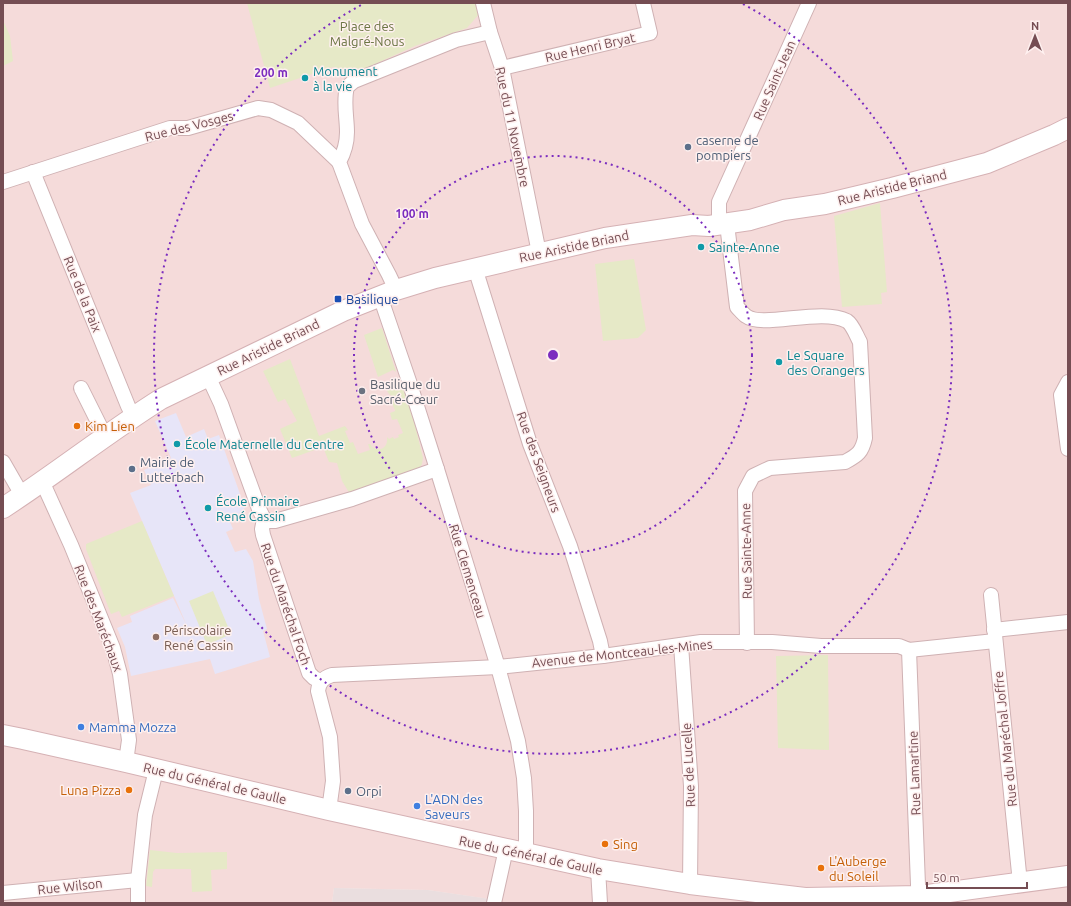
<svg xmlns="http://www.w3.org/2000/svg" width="1071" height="906" font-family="Ubuntu,sans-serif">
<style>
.residential{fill:#f5dbda}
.industrial{fill:#eadedf}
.education{fill:#e7e5f8}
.green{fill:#e6e9c7}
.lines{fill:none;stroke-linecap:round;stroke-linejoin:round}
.street-casing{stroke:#cfb1b3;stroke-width:16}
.secondary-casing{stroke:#d5b1b4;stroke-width:22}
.street{stroke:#fff;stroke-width:14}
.secondary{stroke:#fff;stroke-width:20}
.ring{fill:none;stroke:#7b2cbf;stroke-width:2;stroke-dasharray:2 4}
.culture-dot{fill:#0f9aa8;stroke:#fef0ef;stroke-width:1.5}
.service-dot{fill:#5c6f8a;stroke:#fef0ef;stroke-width:1.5}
.transit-dot{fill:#1a4fb4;stroke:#fef0ef;stroke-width:1.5}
.worship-dot{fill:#6b7280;stroke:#fef0ef;stroke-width:1.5}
.food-dot{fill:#e8710a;stroke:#fef0ef;stroke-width:1.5}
.education-dot{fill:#8d6e63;stroke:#fef0ef;stroke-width:1.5}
.shop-dot{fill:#3f7fe0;stroke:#fef0ef;stroke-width:1.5}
.labels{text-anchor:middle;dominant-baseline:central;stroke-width:3;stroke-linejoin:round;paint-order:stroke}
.park-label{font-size:13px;fill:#6a7442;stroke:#fef0ef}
.street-label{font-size:13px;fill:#754d53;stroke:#fef0ef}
.culture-label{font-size:13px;fill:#0d838f;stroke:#fef0ef;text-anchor:start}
.service-label{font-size:13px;fill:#4e5e75;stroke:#fef0ef;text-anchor:start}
.transit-label{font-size:13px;fill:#164399;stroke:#fef0ef;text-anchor:start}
.worship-label{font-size:13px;fill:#5b616d;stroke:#fef0ef;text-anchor:start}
.food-label{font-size:13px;fill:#c56008;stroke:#fef0ef;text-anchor:start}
.education-label{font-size:13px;fill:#785e54;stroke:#fef0ef;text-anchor:start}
.shop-label{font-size:13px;fill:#366cbe;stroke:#fef0ef;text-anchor:start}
.centre{fill:#7b2cbf;stroke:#fef0ef;stroke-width:2}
.ring-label{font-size:12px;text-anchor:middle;font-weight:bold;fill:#7b2cbf;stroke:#fef0ef;stroke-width:3;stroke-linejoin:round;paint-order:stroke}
</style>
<rect width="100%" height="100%" fill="#fbeae8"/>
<!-- residential -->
<path class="residential" d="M3,3h1065v900h-579v-4l-61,-9 -94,-2 -2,15h-329z"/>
<!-- industrial -->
<path class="industrial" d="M334,888l94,2 62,9 -1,4h-157z"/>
<!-- education -->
<path class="education" d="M176,413l10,24 18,-8 4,10 11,-4 26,73 -15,14 3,7 -7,3 9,20 11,-3 7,12 6,38 8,30 -4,2 7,26 -55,17 -5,-15 -79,17 -6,-29 -8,-19 15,-6 -2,-6 43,-18 14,28 -57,-133 21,-8 -7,-15 27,-12 -16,-37z"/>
<!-- green -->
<g class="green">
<path d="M247,3h230l3,10 -13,15 -52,18 -60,27 -22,-6 -63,21z"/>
<path d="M3,20l7,16 3,25 -10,5z"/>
<path d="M880,203l7,89 -6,1 1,11 -40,3 -8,-91z"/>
<path d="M634,259l12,71 -8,8 -35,3 -8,-77z"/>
<path d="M382,328l14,44 -3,-2 -15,7 -14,-42z"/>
<path d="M290,359l29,77 26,-10 3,4 -3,1 5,12 3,-1 5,12 12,-4 -2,-6h2c6,10 19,5 17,-7l2,2 4,-2 1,2 5,-2 -1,-2 5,-2 -6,-14 -5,1 -2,-7 5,-2v-1l-4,-8 2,-2v-3l-4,-3 -3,-5 12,-4 2,-4 11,28 12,49 -1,6 -3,5 -69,25 -8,-13 -5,-18 -8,-1 -6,-15 -31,11 -12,-29 17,-8 -12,-22 -7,3 -15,-31z"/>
<path d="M142,521l32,75 -52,21 -3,-6 -8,3 -25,-65v-5z"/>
<path d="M213,591l18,43 -24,11 -18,-44z"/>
<path d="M828,655l1,95 -51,-2 -2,-92z"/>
<path d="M150,850l27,3 50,-1v17l-16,1 1,21 -20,1 -1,-23h-36l-2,3 -1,15 -6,-1z"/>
</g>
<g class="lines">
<defs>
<g id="street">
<path d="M483,3l7,29 12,36 37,185"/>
<path d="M502,68l148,-35 -7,-30"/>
<path d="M33,172l95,234 5,10"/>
<path d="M3,182l167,-54h18l70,-20 13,2 27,13 41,39"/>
<path d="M727,224l10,83c3,3 6,7 9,9 17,13 75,-9 101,5 6,4 9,14 13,21l5,96c-3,14 -7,17 -20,24l-75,6 -17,8 -8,15 2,152"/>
<path d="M719,225v-23l90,-199"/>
<path d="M475,268l55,176 40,102 30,95 3,15"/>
<path d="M396,290l-7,-15 -27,-51 -23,-62c5,-9 8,-20 8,-30 0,-15 -4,-30 0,-45l7,-6 102,-41 34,-8"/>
<path d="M380,296l29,85 28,88 61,198 20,74 6,37 2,33v42"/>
<path d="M208,376l13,28 38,105 5,10 -2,10 1,6 46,138 5,5 7,3"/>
<path d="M1068,382l-7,13 7,54"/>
<path d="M81,388l24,48"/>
<path d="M3,462l19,33"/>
<path d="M42,481l29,64 42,103 7,26 9,66 -3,22"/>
<path d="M264,519l5,2h6l77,-22 85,-30"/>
<path d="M991,595l29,288"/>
<path d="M994,630l74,-8"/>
<path d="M681,645l10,141 -1,98"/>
<path d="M909,650l9,235 3,18"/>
<path d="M329,810l4,-29 -3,-44 -12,-46c1,-9 5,-13 14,-16l166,-8 105,-11 98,-14h71l49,4h78l10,4 86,-9"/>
<path d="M598,869l2,34"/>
<path d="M3,893l135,-13"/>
<path d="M138,903v-23l7,-65 11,-45"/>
<path d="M494,903l12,-54"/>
</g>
<g id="secondary">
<path d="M3,508c54,-35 104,-75 158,-109l182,-88 53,-21 39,-12 170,-40 87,-13 17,1 41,-6 34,-10 41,-6 67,-16 95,-25 67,-28 14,-7"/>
<path d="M3,735l20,4 103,23 203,48 269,59 92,15 115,14 115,-2 148,-20"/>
</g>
</defs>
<!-- street casing -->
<use href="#street" class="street-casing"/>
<!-- secondary casing -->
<use href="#secondary" class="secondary-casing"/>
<!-- street -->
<use href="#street" class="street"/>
<!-- secondary -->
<use href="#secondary" class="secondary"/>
</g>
<!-- distance rings -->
<g class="ring">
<circle cx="553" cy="355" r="199"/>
<path d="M743 4A399 399 0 1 1 363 4"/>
</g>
<!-- markers -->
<g class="culture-dot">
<circle cx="305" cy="78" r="4"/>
<circle cx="701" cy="247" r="4"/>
<circle cx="779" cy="362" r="4"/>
<circle cx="177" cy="444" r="4"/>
<circle cx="208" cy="508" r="4"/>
</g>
<g class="service-dot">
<circle cx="688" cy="147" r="4"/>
<circle cx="132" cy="469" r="4"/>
<circle cx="348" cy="791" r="4"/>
</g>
<rect class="transit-dot" x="334" y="295" width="8" height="8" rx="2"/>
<circle class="worship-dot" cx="362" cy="391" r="4"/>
<g class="food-dot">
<circle cx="77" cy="426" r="4"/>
<circle cx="129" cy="790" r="4"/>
<circle cx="605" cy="844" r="4"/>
<circle cx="821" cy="868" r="4"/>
</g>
<circle class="education-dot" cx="156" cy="637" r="4"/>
<g class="shop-dot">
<circle cx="81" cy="727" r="4"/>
<circle cx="417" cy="806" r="4"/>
</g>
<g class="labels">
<!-- park labels -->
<g class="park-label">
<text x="367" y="26">Place des<tspan x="367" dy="15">Malgré-Nous</tspan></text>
</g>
<!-- street labels -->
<g class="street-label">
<text transform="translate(590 47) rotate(-13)">Rue Henri Bryat</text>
<text transform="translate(774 80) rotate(-66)">Rue Saint-Jean</text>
<text transform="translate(189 126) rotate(-14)">Rue des Vosges</text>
<text transform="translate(513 127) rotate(78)">Rue du 11 Novembre</text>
<text transform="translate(892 187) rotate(-14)">Rue Aristide Briand</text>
<text transform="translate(574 246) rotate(-12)">Rue Aristide Briand</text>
<text transform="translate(83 294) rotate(68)">Rue de la Paix</text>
<text transform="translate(268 347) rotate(-26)">Rue Aristide Briand</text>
<text transform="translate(539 462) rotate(70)">Rue des Seigneurs</text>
<text transform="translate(746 551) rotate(-91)">Rue Sainte-Anne</text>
<text transform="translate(468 571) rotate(73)">Rue Clemenceau</text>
<text transform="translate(286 604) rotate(71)">Rue du Maréchal Foch</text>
<text transform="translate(99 618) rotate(69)">Rue des Maréchaux</text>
<text transform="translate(622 653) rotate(-6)">Avenue de Montceau-les-Mines</text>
<text transform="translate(1005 739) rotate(-96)">Rue du Maréchal Joffre</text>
<text transform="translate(688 765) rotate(-93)">Rue de Lucelle</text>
<text transform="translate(914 773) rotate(-92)">Rue Lamartine</text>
<text transform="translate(215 783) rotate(13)">Rue du Général de Gaulle</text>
<text transform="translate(531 855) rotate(12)">Rue du Général de Gaulle</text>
<text transform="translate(70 886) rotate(-6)">Rue Wilson</text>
</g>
<!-- culture labels -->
<g class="culture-label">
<text x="313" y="71">Monument<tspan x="313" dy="15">à la vie</tspan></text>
<text x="709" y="247">Sainte-Anne</text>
<text x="787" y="355">Le Square<tspan x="787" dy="15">des Orangers</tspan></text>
<text x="185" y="444">École Maternelle du Centre</text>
<text x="216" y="501">École Primaire<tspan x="216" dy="15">René Cassin</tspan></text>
</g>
<!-- service labels -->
<g class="service-label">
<text x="696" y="140">caserne de<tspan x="696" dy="15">pompiers</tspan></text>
<text x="140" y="462">Mairie de<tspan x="140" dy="15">Lutterbach</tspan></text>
<text x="356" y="791">Orpi</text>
</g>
<!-- transit labels -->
<g class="transit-label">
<text x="346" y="299">Basilique</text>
</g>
<!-- worship labels -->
<g class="worship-label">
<text x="370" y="384">Basilique du<tspan x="370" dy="15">Sacré-Cœur</tspan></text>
</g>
<!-- food labels -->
<g class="food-label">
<text x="85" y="426">Kim Lien</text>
<text x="121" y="790" text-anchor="end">Luna Pizza</text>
<text x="613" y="844">Sing</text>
<text x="829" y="861">L'Auberge<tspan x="829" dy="15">du Soleil</tspan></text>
</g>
<!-- education labels -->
<g class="education-label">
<text x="164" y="630">Périscolaire<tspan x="164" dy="15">René Cassin</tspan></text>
</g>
<!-- shop labels -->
<g class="shop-label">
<text x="89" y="727">Mamma Mozza</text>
<text x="425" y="799">L'ADN des<tspan x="425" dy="15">Saveurs</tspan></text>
</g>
</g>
<circle cx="553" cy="355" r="6" class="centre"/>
<g class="ring-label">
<text x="271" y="77">200 m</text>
<text x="412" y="218">100 m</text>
</g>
<!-- border -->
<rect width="1071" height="906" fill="none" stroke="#754d53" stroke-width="8"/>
<!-- north arrow -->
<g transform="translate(1035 36)" stroke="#fef0ef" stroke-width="3" paint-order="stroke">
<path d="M0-3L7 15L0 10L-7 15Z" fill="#754d53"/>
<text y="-6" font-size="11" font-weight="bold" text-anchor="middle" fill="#754d53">N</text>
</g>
<!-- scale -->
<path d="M927 882v6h100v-6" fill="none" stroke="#754d53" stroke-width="2"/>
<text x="933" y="882" font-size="12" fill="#754d53" stroke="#fef0ef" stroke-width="3" paint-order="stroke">50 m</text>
</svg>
